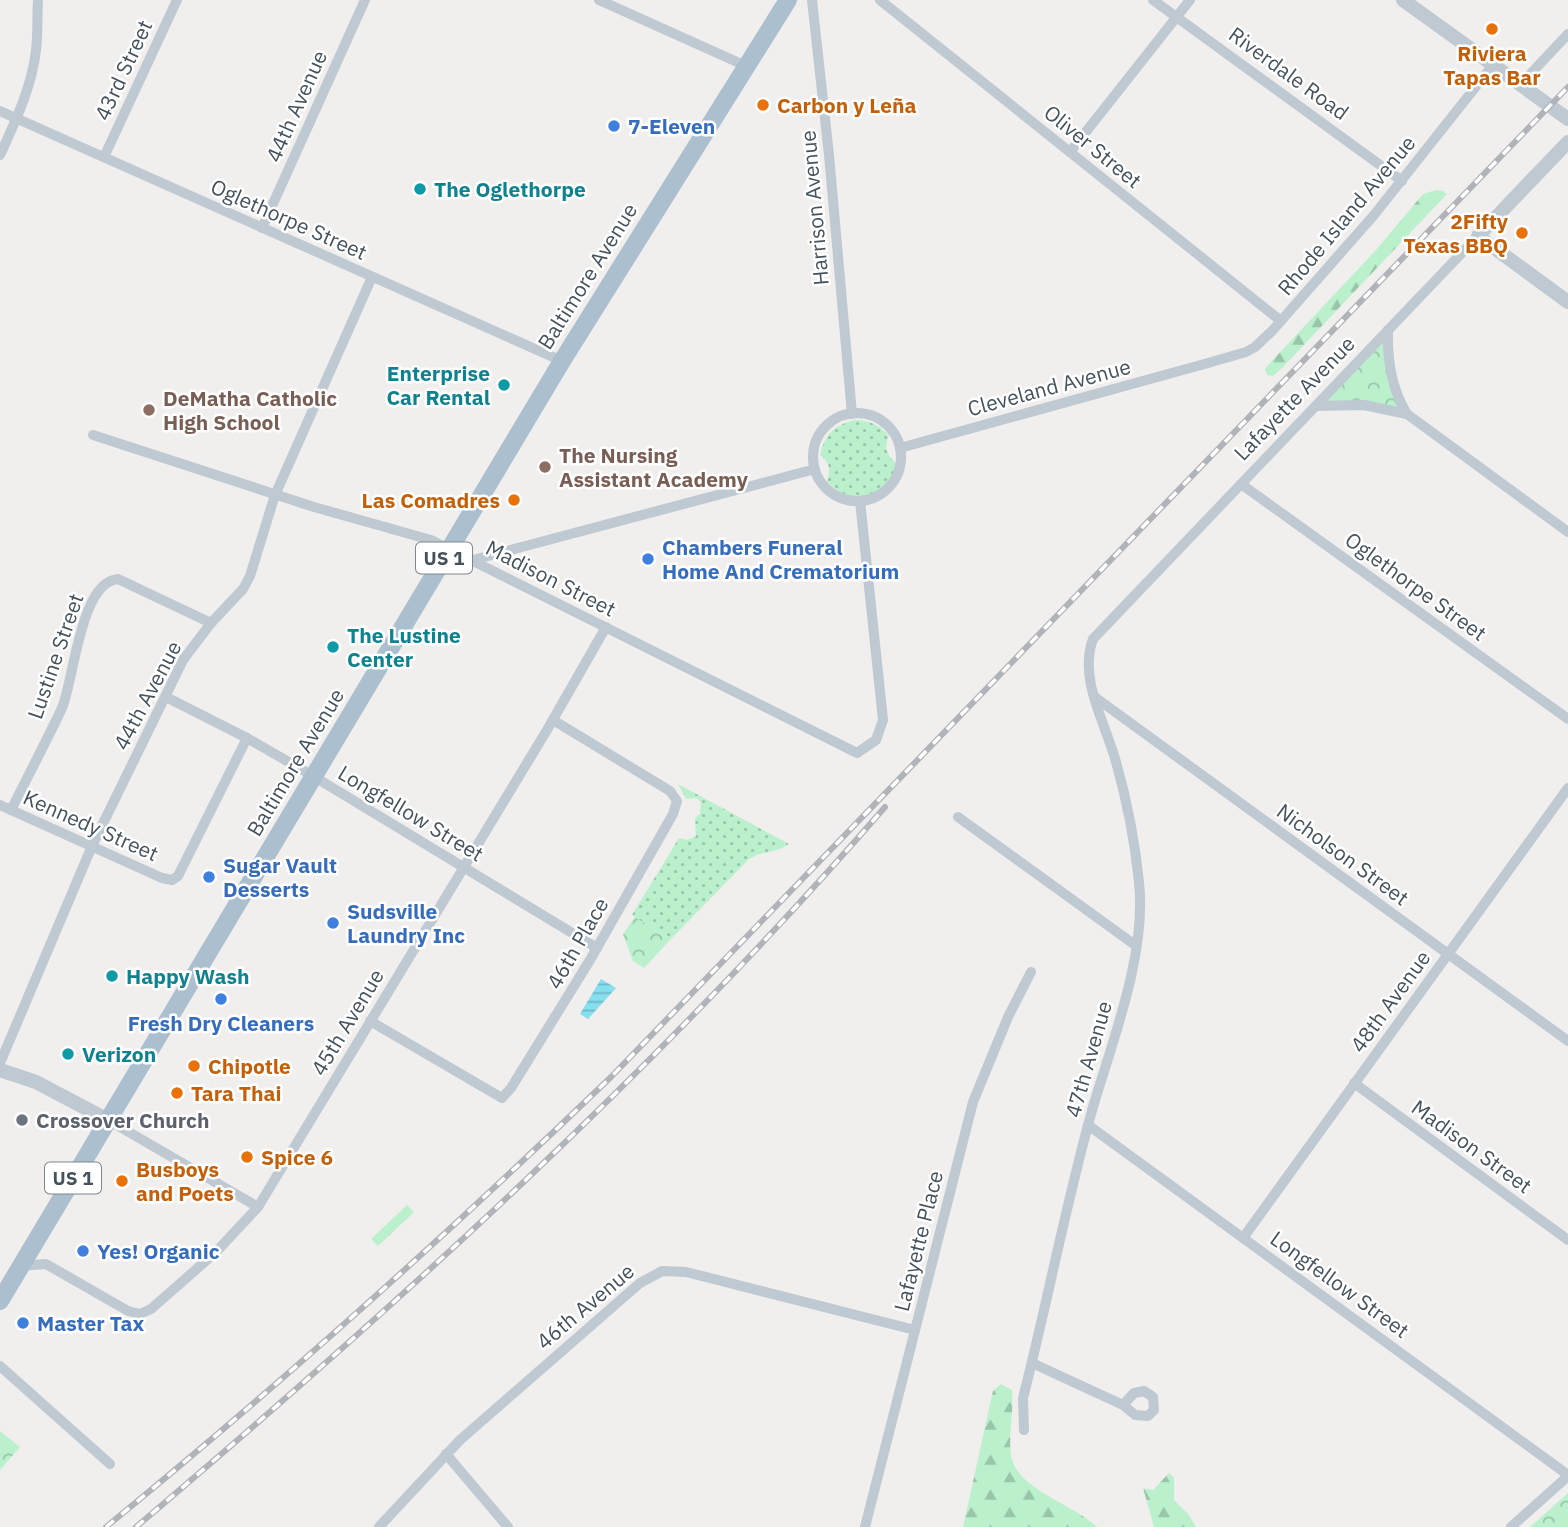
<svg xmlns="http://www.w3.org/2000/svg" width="1568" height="1527" font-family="'IBM Plex Sans',sans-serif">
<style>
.grass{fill:url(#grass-dots)}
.forest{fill:url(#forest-firs)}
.park{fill:url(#park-crowns)}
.water{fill:url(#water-rules)}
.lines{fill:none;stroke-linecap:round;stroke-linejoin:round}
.minor{stroke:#bec9d1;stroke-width:10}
.tertiary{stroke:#bec9d1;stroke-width:14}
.primary{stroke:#acbfce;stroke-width:18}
.rail-casing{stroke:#b0b4b9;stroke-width:6}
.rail{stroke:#fff;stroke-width:3.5;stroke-dasharray:10;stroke-linecap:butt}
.food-dot{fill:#e8710a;stroke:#fff;stroke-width:2.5}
.shop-dot{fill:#3f7fe0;stroke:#fff;stroke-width:2.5}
.culture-dot{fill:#0f9aa8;stroke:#fff;stroke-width:2.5}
.education-dot{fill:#8d6e63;stroke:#fff;stroke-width:2.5}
.worship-dot{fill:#6b7280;stroke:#fff;stroke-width:2.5}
.labels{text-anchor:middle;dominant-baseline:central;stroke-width:5;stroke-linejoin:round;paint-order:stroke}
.shield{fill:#fff;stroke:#7d868d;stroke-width:2}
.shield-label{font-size:19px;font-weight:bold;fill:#45525c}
.food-label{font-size:21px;font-weight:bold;fill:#c56008;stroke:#fff;text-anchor:start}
.street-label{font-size:21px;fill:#45525c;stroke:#fff}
.shop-label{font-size:21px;font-weight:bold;fill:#366cbe;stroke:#fff;text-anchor:start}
.culture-label{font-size:21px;font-weight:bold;fill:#0d838f;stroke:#fff;text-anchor:start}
.education-label{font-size:21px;font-weight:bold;fill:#785e54;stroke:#fff;text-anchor:start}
.worship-label{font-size:21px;font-weight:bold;fill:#5b616d;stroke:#fff;text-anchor:start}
</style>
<defs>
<pattern id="grass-dots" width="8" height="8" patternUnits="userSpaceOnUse" patternTransform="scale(1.75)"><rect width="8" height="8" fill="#baf0cc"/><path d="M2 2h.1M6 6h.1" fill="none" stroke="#99c5a9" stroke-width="1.8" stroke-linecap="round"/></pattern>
<pattern id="forest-firs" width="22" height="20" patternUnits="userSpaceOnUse" patternTransform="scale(1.75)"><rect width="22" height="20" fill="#baf0cc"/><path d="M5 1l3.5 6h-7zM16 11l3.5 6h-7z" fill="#99c5a9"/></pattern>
<pattern id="park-crowns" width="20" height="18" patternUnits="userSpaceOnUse" patternTransform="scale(1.75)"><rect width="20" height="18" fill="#baf0cc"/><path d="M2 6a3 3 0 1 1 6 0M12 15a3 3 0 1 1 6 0" fill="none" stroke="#99c5a9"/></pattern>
<pattern id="water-rules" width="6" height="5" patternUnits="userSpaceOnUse" patternTransform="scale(1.75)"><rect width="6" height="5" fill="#85dfef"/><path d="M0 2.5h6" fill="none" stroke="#6fb7c5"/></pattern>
</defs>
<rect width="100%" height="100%" fill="#f1eeee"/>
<!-- grass -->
<g class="grass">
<path d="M856,420c15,1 23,5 33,16 -6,12 -1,21 8,28 -11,36 -45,45 -70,17 4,-11 3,-19 -7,-26 5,-21 15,-31 36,-35z"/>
<path d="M678,784l111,60c-12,9 -28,7 -40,15l-79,81 -38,-25 47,-77 8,2 9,-4 -1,-18 5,-4 1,-12 -5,-4 -10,1z"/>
</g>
<!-- forest -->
<g class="forest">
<path d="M1436,190l7,1 4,3 -164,173 -10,9 -6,-1 -2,-6 5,-6 106,-113 47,-56z"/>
<path d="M1001,1384l11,6c2,22 -4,44 -1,65 5,35 63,49 86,72h-134l30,-136z"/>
<path d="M1169,1473l5,5v22l15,15 7,12h-42l-11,-39 10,2z"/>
</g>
<!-- park -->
<g class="park">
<path d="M1388,330v22l18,61 -90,-7z"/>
<path d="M635,917l35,23 -26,28 -11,-7 -10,-27z"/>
<path d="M407,1205l7,7 -36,34 -7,-7z"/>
<path d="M0,1431l20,16 -20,23z"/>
<path d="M1568,1493v34h-38z"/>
</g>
<!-- water -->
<path class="water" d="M601,979l15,9 -28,31 -8,-5z"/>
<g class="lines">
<!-- minor -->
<g class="minor">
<path d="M599,0l147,66"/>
<path d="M812,0l17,155 23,259"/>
<path d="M880,0l401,321"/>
<path d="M1153,0l249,181"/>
<path d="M1520,85l48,-51"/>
<path d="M0,111l562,250"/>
<path d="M1070,152l120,-152"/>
<path d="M0,155c15,-33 32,-68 36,-105 2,-17 1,-33 2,-50"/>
<path d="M104,157l73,-157"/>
<path d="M262,228l103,-228"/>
<path d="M1388,330c-1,30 3,58 19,84l161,118"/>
<path d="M1316,406l48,-1 43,9"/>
<circle cx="857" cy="457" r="44"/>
<path d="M93,435l221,72 117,33 426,213 19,-13 7,-20 -23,-219"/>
<path d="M900,448l308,-85 38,-11 9,-5 17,-16 102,-116 119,-150"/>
<path d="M1241,484l327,235"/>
<path d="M473,560l342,-91"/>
<path d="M166,697l81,41 66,38 284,172"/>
<path d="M1096,698l472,343"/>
<path d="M0,805l162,73 10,2 6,-4 69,-138"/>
<path d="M11,810c17,-34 35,-68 51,-102 12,-28 18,-126 56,-129l93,44"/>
<path d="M958,817l177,128"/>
<path d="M370,1021l132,77 9,-10 79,-128 83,-146 4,-13 -7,-10 -117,-71"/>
<path d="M0,1063l92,-217 91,-186 28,-37 32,-34 7,-13 25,-81 97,-218"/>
<path d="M1354,1083l214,157"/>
<path d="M108,1120l150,87"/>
<path d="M1088,1125l480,350"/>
<path d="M1243,1238l325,-450"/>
<path d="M20,1266l26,-2 82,47 12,3 11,-5 65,-57 42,-45 289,-477 59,-103"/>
<path d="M1032,1363l91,42 11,-12 10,-2 9,6 1,13 -6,6 -13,-1 -12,-10"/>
<path d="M0,1366l110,98"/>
<path d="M1024,1430l-1,-32c24,-94 42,-190 68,-284 20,-70 56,-158 48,-232 -4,-40 -12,-81 -23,-120 -10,-38 -38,-83 -23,-123l385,-403"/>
<path d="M446,1454l62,73"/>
<path d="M379,1527l81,-87 180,-157 22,-12 24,1 229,58"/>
<path d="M865,1527l108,-425 35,-85 23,-45"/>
<path d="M1511,1527l57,-51"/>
</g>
<!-- tertiary -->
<g class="tertiary">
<path d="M1403,0l165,119"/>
<path d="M1568,142l-90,94 90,66"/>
<path d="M0,1070l36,12 72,38"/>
</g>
<!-- primary -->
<path class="primary" d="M0,1301l562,-940 226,-361"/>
<defs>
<g id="rail">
<path d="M106,1527c175,-143 342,-293 505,-450l957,-990"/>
<path d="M136,1527c264,-224 522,-458 749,-720"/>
</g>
</defs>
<!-- rail casing -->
<use href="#rail" class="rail-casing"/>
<!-- rail -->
<use href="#rail" class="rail"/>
</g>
<!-- markers -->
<g class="food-dot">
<circle cx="1492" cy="29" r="7"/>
<circle cx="763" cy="105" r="7"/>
<circle cx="1522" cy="233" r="7"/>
<circle cx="514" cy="500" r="7"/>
<circle cx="194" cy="1066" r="7"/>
<circle cx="177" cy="1093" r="7"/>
<circle cx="247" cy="1157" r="7"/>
<circle cx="122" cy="1181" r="7"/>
</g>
<g class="shop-dot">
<circle cx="614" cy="126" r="7"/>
<circle cx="648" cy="559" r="7"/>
<circle cx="209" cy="877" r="7"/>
<circle cx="333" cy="923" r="7"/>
<circle cx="221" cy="999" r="7"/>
<circle cx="83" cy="1251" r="7"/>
<circle cx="23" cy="1323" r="7"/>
</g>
<g class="culture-dot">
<circle cx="420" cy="189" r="7"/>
<circle cx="504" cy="385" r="7"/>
<circle cx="333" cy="647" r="7"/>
<circle cx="112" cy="976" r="7"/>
<circle cx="68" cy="1054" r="7"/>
</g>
<g class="education-dot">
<circle cx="149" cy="410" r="7"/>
<circle cx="545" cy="467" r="7"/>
</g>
<circle class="worship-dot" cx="22" cy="1120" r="7"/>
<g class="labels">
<!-- shield labels -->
<g class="shield">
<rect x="416" y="542.5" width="56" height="31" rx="5"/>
<rect x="45" y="1162.5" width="56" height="31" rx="5"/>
</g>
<g class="shield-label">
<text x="444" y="558">US 1</text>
<text x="73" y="1178">US 1</text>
</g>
<!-- food labels -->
<g class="food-label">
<text x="1492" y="53" text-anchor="middle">Riviera<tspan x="1492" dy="24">Tapas Bar</tspan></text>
<text x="777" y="105">Carbon y Leña</text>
<text x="1508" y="221" text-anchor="end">2Fifty<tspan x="1508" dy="24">Texas BBQ</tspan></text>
<text x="500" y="500" text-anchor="end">Las Comadres</text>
<text x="208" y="1066">Chipotle</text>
<text x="191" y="1093">Tara Thai</text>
<text x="261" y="1157">Spice 6</text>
<text x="136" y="1169">Busboys<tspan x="136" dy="24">and Poets</tspan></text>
</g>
<!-- street labels -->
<g class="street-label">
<text transform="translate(123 70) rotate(-65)">43rd Street</text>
<text transform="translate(1289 73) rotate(36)">Riverdale Road</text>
<text transform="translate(296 106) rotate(-66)">44th Avenue</text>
<text transform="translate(1093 146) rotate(39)">Oliver Street</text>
<text transform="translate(814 208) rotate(-95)">Harrison Avenue</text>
<text transform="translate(1346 215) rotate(-50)">Rhode Island Avenue</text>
<text transform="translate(289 219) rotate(24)">Oglethorpe Street</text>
<text transform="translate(587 276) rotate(-58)">Baltimore Avenue</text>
<text transform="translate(1049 387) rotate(-15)">Cleveland Avenue</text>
<text transform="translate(1294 398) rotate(-46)">Lafayette Avenue</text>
<text transform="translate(551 578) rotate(27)">Madison Street</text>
<text transform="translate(1416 586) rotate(36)">Oglethorpe Street</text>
<text transform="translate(55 656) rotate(-71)">Lustine Street</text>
<text transform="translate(147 695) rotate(-62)">44th Avenue</text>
<text transform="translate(295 762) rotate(-59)">Baltimore Avenue</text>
<text transform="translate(411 813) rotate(31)">Longfellow Street</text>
<text transform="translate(91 825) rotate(24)">Kennedy Street</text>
<text transform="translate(1343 854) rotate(36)">Nicholson Street</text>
<text transform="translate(577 943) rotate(-60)">46th Place</text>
<text transform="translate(1390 1001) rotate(-54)">48th Avenue</text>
<text transform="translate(347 1022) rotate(-59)">45th Avenue</text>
<text transform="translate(1088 1059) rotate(-74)">47th Avenue</text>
<text transform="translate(1472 1146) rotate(36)">Madison Street</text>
<text transform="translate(918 1241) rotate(-76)">Lafayette Place</text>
<text transform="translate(1340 1284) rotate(36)">Longfellow Street</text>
<text transform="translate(585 1306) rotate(-40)">46th Avenue</text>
</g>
<!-- shop labels -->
<g class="shop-label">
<text x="628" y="126">7-Eleven</text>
<text x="662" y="547">Chambers Funeral<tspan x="662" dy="24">Home And Crematorium</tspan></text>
<text x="223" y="865">Sugar Vault<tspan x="223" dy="24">Desserts</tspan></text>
<text x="347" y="911">Sudsville<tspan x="347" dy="24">Laundry Inc</tspan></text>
<text x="221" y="1023" text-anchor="middle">Fresh Dry Cleaners</text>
<text x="97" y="1251">Yes! Organic</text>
<text x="37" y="1323">Master Tax</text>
</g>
<!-- culture labels -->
<g class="culture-label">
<text x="434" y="189">The Oglethorpe</text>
<text x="490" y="373" text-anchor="end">Enterprise<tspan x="490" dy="24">Car Rental</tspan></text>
<text x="347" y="635">The Lustine<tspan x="347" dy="24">Center</tspan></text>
<text x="126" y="976">Happy Wash</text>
<text x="82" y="1054">Verizon</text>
</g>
<!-- education labels -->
<g class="education-label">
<text x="163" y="398">DeMatha Catholic<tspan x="163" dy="24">High School</tspan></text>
<text x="559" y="455">The Nursing<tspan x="559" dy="24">Assistant Academy</tspan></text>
</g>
<!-- worship labels -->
<g class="worship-label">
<text x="36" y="1120">Crossover Church</text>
</g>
</g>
</svg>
